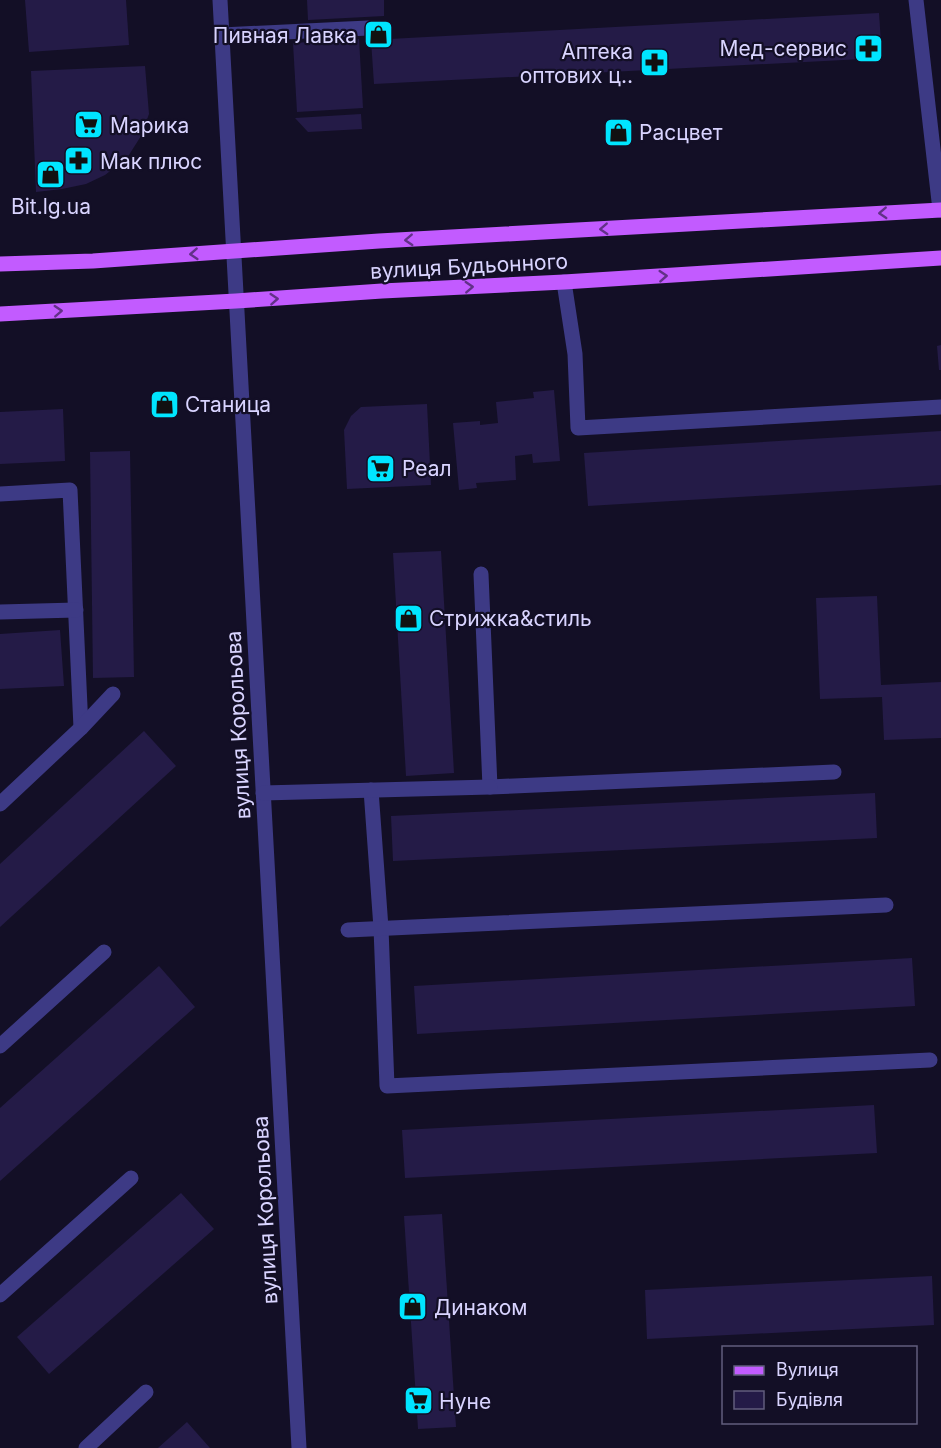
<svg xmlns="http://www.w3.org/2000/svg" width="941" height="1448" font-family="Inter,sans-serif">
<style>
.building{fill:#241b47}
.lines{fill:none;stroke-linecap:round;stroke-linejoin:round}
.minor{stroke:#3d3a85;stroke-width:15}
.major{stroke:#c25bff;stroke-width:15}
.oneway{stroke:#623188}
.labels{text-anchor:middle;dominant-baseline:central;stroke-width:4.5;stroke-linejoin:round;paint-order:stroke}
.poi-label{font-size:21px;fill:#d9d4ff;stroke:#130f26;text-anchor:start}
.street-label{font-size:21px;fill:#d9d4ff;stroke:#130f26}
</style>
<rect width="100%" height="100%" fill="#130f26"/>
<!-- building -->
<g class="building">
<path d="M25,0h101l3,45 -100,7z"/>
<path d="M307,0h77v16l-76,4z"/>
<path d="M879,13l3,45 -508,26 -3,-44z"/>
<path d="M359,39l4,69 -66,4 -4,-69z"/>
<path d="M145,66l4,48 -8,22 -14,22 -22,17 -19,9 -24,5 -26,3 -5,-121z"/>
<path d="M361,114l1,15 -54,3 -13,-14z"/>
<path d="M941,345v25h-2l-2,-24z"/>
<path d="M554,390l6,71 -27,2 -1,-9 -17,2 1,24 -40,3 1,5 -18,2 -6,-67 27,-2v4l18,-2 -2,-21 38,-4 -1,-6z"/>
<path d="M427,404l4,81 -84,4 -3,-59 7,-14 10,-9z"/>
<path d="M63,409l2,52 -65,3v-52z"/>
<path d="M941,431v54l-353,21 -4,-53z"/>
<path d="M130,451l4,226 -41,1 -3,-226z"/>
<path d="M441,551l13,222 -48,3 -13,-223z"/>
<path d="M877,596l4,89 60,-3v56l-57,2 -2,-43 -62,2 -4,-101z"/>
<path d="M60,630l4,56 -64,3v-55z"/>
<path d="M144,731l32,35 -176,161v-63z"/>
<path d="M875,793l2,45 -484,23 -2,-45z"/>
<path d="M912,958l3,48 -498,28 -3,-48z"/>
<path d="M159,966l36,41 -195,174v-73z"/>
<path d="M874,1105l3,48 -472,25 -3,-48z"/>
<path d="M181,1193l33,36 -165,145 -32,-37z"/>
<path d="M442,1214l14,213 -38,2 -14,-213z"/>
<path d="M932,1276l2,49 -287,14 -2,-49z"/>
<path d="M187,1422l23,26h-52z"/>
</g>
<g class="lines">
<!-- minor -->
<g class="minor">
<path d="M220,0l79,1448"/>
<path d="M916,0l24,210"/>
<path d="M222,35l146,-7"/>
<path d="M564,282l11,72 3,74 363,-21"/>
<path d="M0,494l70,-4 11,238"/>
<path d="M481,574l9,213 344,-15"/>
<path d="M0,612l76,-2"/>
<path d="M371,790l10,138 6,158 543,-26"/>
<path d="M263,793l227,-6"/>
<path d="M0,804l81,-76 32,-34"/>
<path d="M348,930l538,-25"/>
<path d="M0,1046l104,-94"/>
<path d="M0,1295l131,-117"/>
<path d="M86,1448l60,-56"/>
</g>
<!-- major -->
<g class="major">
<path d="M0,264l93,-3 286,-20 562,-31"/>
<path d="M0,314l236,-13 146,-10 182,-9 377,-24"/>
</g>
</g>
<!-- one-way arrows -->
<defs><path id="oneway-chevron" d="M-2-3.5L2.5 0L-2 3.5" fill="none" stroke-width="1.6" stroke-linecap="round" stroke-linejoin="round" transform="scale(1.5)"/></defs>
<g class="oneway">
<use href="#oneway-chevron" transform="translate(883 213) rotate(177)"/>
<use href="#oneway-chevron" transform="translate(604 229) rotate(177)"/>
<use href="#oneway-chevron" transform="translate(409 240) rotate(177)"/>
<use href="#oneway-chevron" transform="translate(194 254) rotate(176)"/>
<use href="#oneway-chevron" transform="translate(663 276) rotate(-4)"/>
<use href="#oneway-chevron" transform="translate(469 287) rotate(-3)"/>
<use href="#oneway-chevron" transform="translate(274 299) rotate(-4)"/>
<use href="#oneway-chevron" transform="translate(58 311) rotate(-3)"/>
</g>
<!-- icons -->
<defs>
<symbol id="shop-square" viewBox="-11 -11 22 22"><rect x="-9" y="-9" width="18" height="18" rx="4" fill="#00e5ff" stroke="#130f26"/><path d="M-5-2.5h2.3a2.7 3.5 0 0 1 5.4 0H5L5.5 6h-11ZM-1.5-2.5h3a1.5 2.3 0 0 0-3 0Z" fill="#111"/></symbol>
<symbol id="pharmacy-square" viewBox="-11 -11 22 22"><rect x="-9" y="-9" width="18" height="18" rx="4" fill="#00e5ff" stroke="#130f26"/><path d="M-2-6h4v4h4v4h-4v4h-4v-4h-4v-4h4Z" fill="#111"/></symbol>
<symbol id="supermarket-square" viewBox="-11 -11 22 22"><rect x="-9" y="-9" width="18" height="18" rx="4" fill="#00e5ff" stroke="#130f26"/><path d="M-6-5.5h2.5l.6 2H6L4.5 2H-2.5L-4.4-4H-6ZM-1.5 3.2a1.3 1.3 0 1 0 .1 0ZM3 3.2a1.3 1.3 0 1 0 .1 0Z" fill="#111"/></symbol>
</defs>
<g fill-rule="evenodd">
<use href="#shop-square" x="362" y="18" width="33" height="33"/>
<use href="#pharmacy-square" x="852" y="32" width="33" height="33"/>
<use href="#pharmacy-square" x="638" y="46" width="33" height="33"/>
<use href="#supermarket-square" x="72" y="108" width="33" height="33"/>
<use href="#shop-square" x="602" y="116" width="33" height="33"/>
<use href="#pharmacy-square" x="62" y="144" width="33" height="33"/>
<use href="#shop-square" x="34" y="158" width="33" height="33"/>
<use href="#shop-square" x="148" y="388" width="33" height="33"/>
<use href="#supermarket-square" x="364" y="452" width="33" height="33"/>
<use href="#shop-square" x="392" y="602" width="33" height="33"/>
<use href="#shop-square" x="396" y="1290" width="33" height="33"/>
<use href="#supermarket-square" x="402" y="1384" width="33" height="33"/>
</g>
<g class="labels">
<!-- poi labels -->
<g class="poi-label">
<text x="357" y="35" text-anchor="end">Пивная Лавка</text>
<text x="847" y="48" text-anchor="end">Мед-сервис</text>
<text x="633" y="51" text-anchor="end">Аптека<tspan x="633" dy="24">оптових ц‥</tspan></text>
<text x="110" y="125">Марика</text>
<text x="639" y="132">Расцвет</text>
<text x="100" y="161">Мак плюс</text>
<text x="51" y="206" text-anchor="middle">Bit.lg.ua</text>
<text x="185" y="404">Станица</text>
<text x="402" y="468">Реал</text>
<text x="429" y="618">Стрижка&amp;стиль</text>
<text x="434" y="1307">Динаком</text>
<text x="439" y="1401">Нуне</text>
</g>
<!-- street labels -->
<g class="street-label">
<text transform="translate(469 266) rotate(-3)">вулиця Будьонного</text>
<text transform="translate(238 725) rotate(-93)">вулиця Корольова</text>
<text transform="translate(265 1210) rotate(-93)">вулиця Корольова</text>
</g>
</g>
<!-- legend -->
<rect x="722" y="1346" width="195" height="78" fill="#130f26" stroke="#625e7d" stroke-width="1.5"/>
<rect x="734" y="1366" width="30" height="9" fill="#c25bff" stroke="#625e7d" stroke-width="1.5"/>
<text x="776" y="1376" font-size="18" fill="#d9d4ff">Вулиця</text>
<rect x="734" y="1391" width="30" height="18" fill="#241b47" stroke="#625e7d" stroke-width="1.5"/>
<text x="776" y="1406" font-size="18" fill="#d9d4ff">Будівля</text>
</svg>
